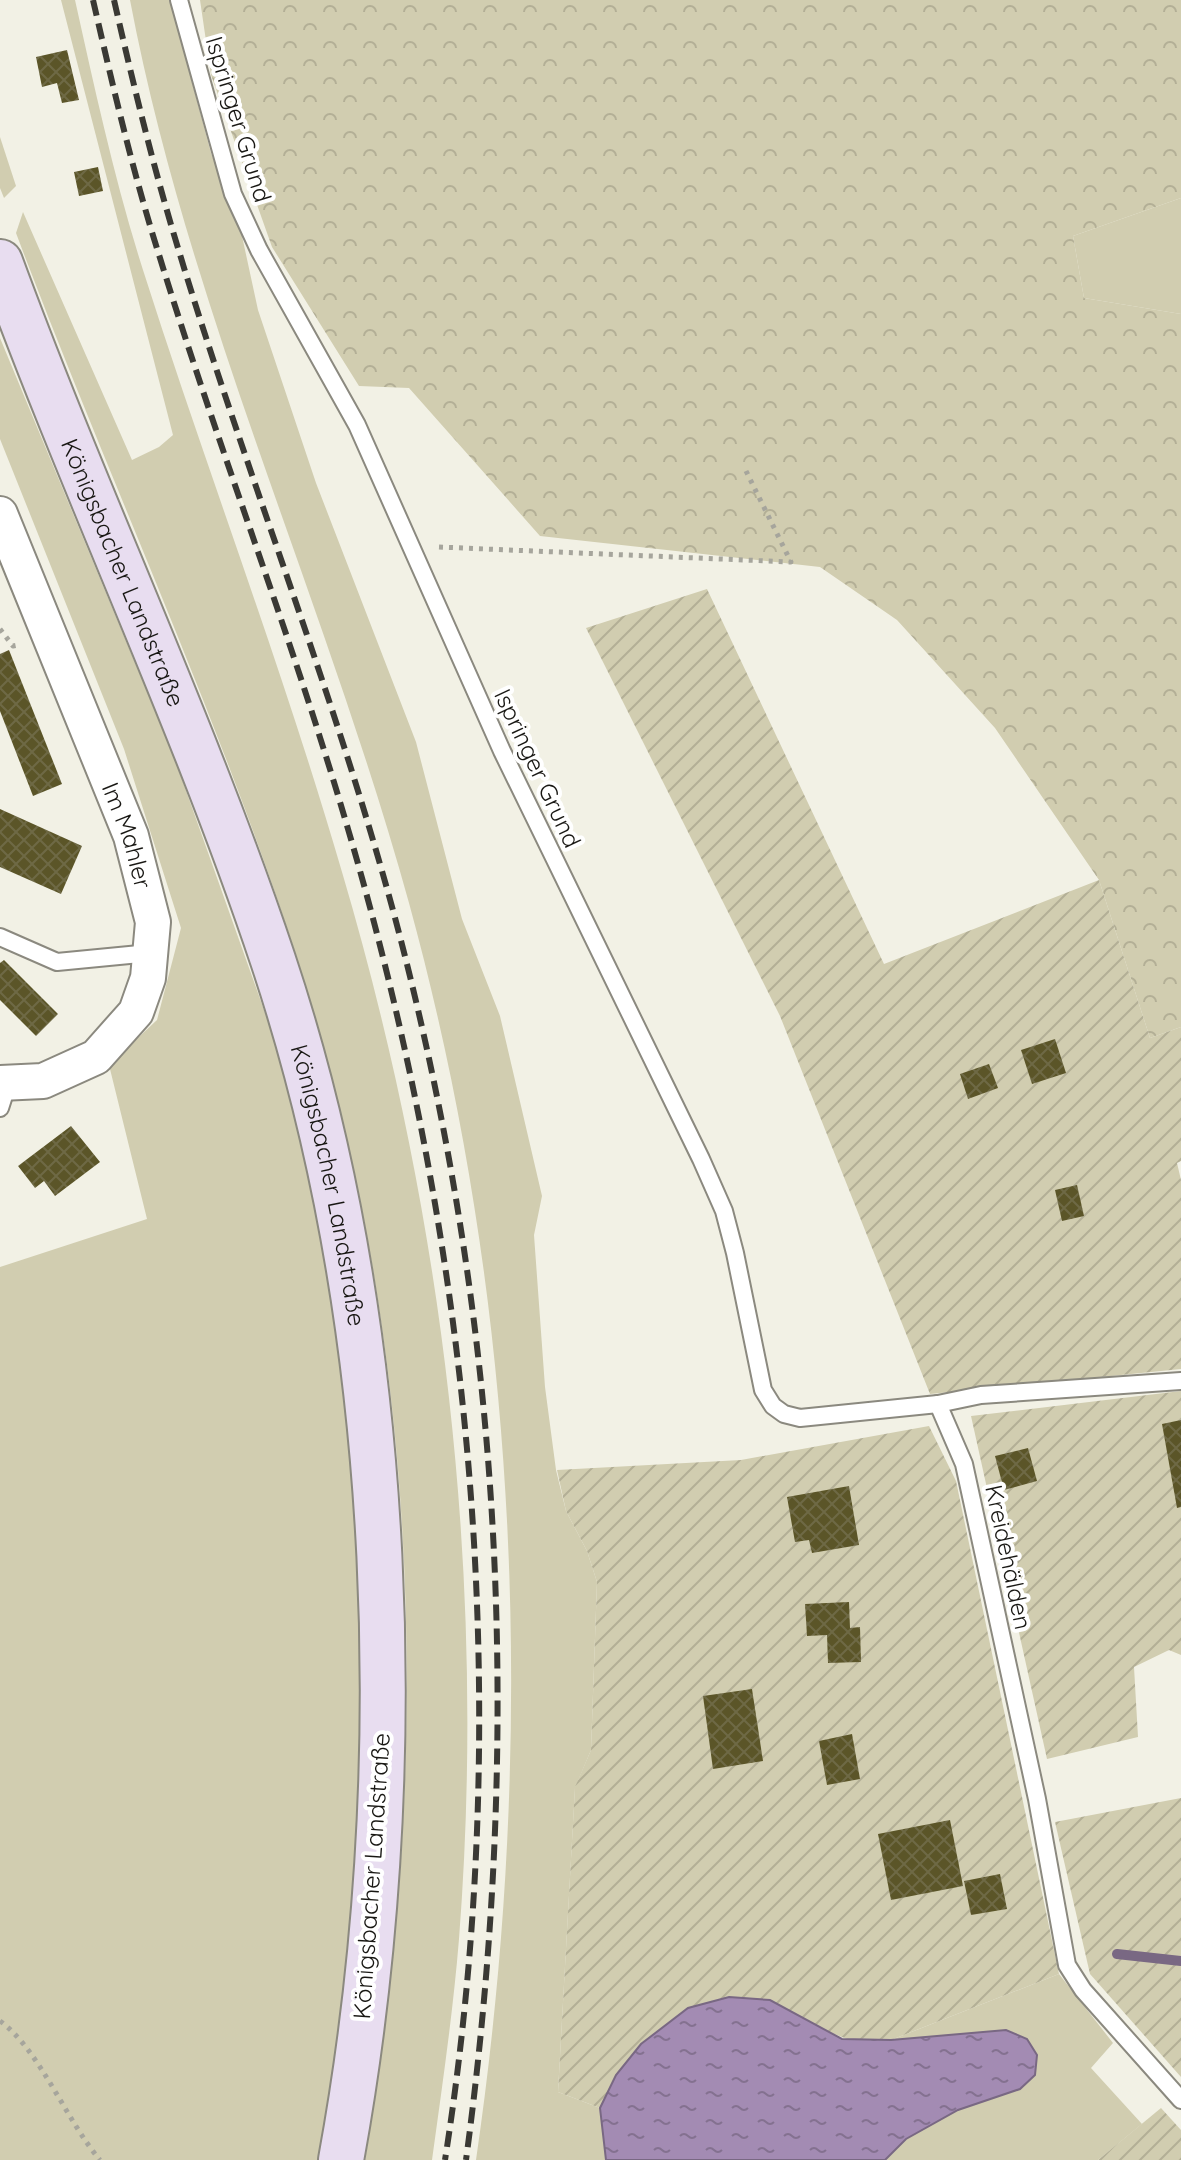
<svg xmlns="http://www.w3.org/2000/svg" width="1181" height="2160" font-family="Quicksand,sans-serif">
<style>
.grass{fill:#d1cdb0}
.forest{fill:url(#forest-crowns)}
.garden{fill:url(#garden-furrows)}
.water{fill:url(#water-ripples);stroke:#796883;stroke-width:2}
.lines{fill:none;stroke-linecap:round;stroke-linejoin:round}
.stream{stroke:#796883;stroke-width:10}
.building{fill:url(#building-cross-hatch)}
.lane-casing{stroke:#8b897f;stroke-width:20}
.street-casing{stroke:#8b897f;stroke-width:38}
.secondary-casing{stroke:#8b897f;stroke-width:48}
.path{stroke:#a6a59c;stroke-width:5;stroke-dasharray:4 6;stroke-linecap:butt}
.lane{stroke:#fff;stroke-width:16}
.street{stroke:#fff;stroke-width:34}
.secondary{stroke:#e8ddf0;stroke-width:44}
.rail{stroke:#3a3934;stroke-width:6;stroke-dasharray:16 8;stroke-linecap:butt}
.labels{text-anchor:middle;dominant-baseline:central;stroke-width:8;stroke-linejoin:round;paint-order:stroke}
.street-label{font-size:24px;fill:#181713;stroke:#fff}
</style>
<defs>
<pattern id="forest-crowns" width="20" height="18" patternUnits="userSpaceOnUse" patternTransform="scale(2)"><rect width="20" height="18" fill="#d1cdb0"/><path d="M2 6a3 3 0 1 1 6 0M12 15a3 3 0 1 1 6 0" fill="none" stroke="#b3af96"/></pattern>
<pattern id="garden-furrows" width="10" height="10" patternUnits="userSpaceOnUse" patternTransform="scale(2)"><rect width="10" height="10" fill="#d1cdb0"/><path d="M-1 1l2-2M0 10L10 0M9 11l2-2" fill="none" stroke="#b3af96"/></pattern>
<pattern id="water-ripples" width="26" height="14" patternUnits="userSpaceOnUse" patternTransform="scale(2)"><rect width="26" height="14" fill="#a38bb3"/><path d="M2 4q2-2 4 0t4 0M15 11q2-2 4 0t4 0" fill="none" stroke="#847190"/></pattern>
<pattern id="building-cross-hatch" width="8" height="8" patternUnits="userSpaceOnUse" patternTransform="scale(2)"><rect width="8" height="8" fill="#5b5528"/><path d="M0 0l8 8M0 8l8-8" fill="none" stroke="#6e6945"/></pattern>
</defs>
<rect width="100%" height="100%" fill="#f2f1e5"/>
<!-- grass -->
<g class="grass">
<path d="M61,0h14c20,90 40,182 68,270 64,201 140,399 199,602 102,345 145,707 117,1067 -6,74 -17,148 -27,221h-67c69,-399 57,-821 -70,-1208 -80,-245 -189,-479 -279,-719l7,-21 109,248 27,-13 14,-12z"/>
<path d="M130,0h40l41,153 31,83 16,74 58,173 100,259 46,177 38,97 42,180 -8,39 11,152 11,83 10,41 21,40 10,31 -6,168 -16,38 -17,304 42,16 16,-33 196,-50 30,14 49,1 168,-66 54,69 -22,25 51,56 -44,36h-622c61,-418 45,-849 -67,-1257 -84,-304 -220,-592 -279,-903z"/>
<path d="M0,137l16,49 -12,12 -4,-10z"/>
<path d="M1181,198v116l-97,-16 -11,-62z"/>
<path d="M0,338l173,416 128,360 58,359 3,286 -22,308 -19,93h-321v-893l147,-48 -38,-154 48,-45 24,-92 -57,-179 -124,-310z"/>
</g>
<!-- forest -->
<path class="forest" d="M200,0h981v198l-108,38 11,62 97,16v713l-31,11 -51,-158 -104,-152 -98,-108 -77,-53 -280,-31 -131,-148 -50,-2 -87,-139 -61,-172z"/>
<!-- garden -->
<g class="garden">
<path d="M707,589l177,375 215,-84 51,158 31,-11v134l-4,2 4,17v189l-251,25 -150,-378 -194,-388z"/>
<path d="M1181,1391v264l-12,-5 -35,17 4,70 -91,22 -76,-343z"/>
<path d="M929,1426l27,55 103,493 -168,66 -44,-1 -35,-14 -42,-25 -41,-3 -41,11 -47,36 -25,31 -16,33 -42,-16 17,-305 16,-37 6,-168 -10,-31 -21,-40 -9,-41 184,-10z"/>
<path d="M1181,1798v279l-91,-103 -35,-152z"/>
<path d="M1161,2108l20,22v30h-83z"/>
</g>
<!-- water -->
<path class="water" d="M729,1997l41,3 72,39 49,1 115,-10 21,9 10,16 -2,20 -15,14 -62,21 -52,29 -21,21h-279l-6,-52 16,-33 25,-31 47,-36z"/>
<g class="lines">
<!-- stream -->
<path class="stream" d="M1117,1954l64,7"/>
</g>
<!-- building -->
<g class="building">
<path d="M67,50l12,50 -17,3 -5,-20 -15,4 -6,-30z"/>
<path d="M98,167l5,24 -24,5 -5,-24z"/>
<path d="M9,650l53,134 -29,12 -33,-85v-57z"/>
<path d="M0,809l82,37 -21,48 -61,-27z"/>
<path d="M4,960l54,54 -22,22 -36,-36v-37z"/>
<path d="M1055,1039l11,34 -34,11 -11,-34z"/>
<path d="M989,1064l9,24 -30,11 -8,-25z"/>
<path d="M71,1126l29,36 -45,34 -11,-15 -9,7 -17,-22z"/>
<path d="M1077,1185l7,31 -22,5 -7,-31z"/>
<path d="M1181,1420v87l-4,1 -15,-84z"/>
<path d="M1028,1448l9,33 -33,9 -9,-34z"/>
<path d="M849,1486l10,59 -47,8 -3,-13 -14,2 -8,-45z"/>
<path d="M849,1602l1,26 10,-1 1,35 -33,1 -1,-28 -20,1 -2,-32z"/>
<path d="M752,1689l11,72 -50,8 -10,-73z"/>
<path d="M852,1734l8,45 -33,6 -8,-44z"/>
<path d="M950,1820l13,66 -72,14 -13,-66z"/>
<path d="M1000,1874l7,35 -36,6 -7,-34z"/>
</g>
<g class="lines">
<defs>
<g id="lane">
<path d="M179,0l54,194 26,56 98,175 145,326 199,408 23,52 11,42 28,137 10,16 11,8 16,4 138,-14 43,-9 200,-14"/>
<path d="M0,937l57,25 93,-9"/>
<path d="M0,1108l8,-25"/>
<path d="M938,1404l26,60 73,335 30,166 16,25 98,110"/>
</g>
<g id="street">
<path id="s1" d="M0,514l131,322 22,86 -5,56 -12,34 -40,45 -53,24 -43,2"/>
</g>
<g id="secondary">
<path id="s2" d="M0,262c86,235 194,461 273,698 123,369 138,819 68,1200"/>
</g>
</defs>
<!-- lane casing -->
<use href="#lane" class="lane-casing"/>
<!-- street casing -->
<use href="#street" class="street-casing"/>
<!-- secondary casing -->
<use href="#secondary" class="secondary-casing"/>
<!-- path -->
<g class="path">
<path d="M439,547l352,15 -45,-91"/>
<path d="M0,629l13,17 5,-1"/>
<path d="M0,2021c39,28 66,99 100,139"/>
</g>
<!-- lane -->
<use href="#lane" class="lane"/>
<!-- street -->
<use href="#street" class="street"/>
<!-- secondary -->
<use href="#secondary" class="secondary"/>
<!-- rail -->
<g class="rail">
<path d="M93,0c20,87 40,173 67,258 59,192 132,379 188,571 127,432 167,885 97,1331"/>
<path d="M114,0c19,83 39,166 64,248 67,223 155,441 216,666 111,415 129,822 72,1246"/>
</g>
</g>
<g class="labels">
<!-- street labels -->
<g class="street-label">
<text transform="translate(239 119) rotate(73)">Ispringer Grund</text>
<text stroke="none"><textPath href="#s2" startOffset="334">Königsbacher Landstraße</textPath></text>
<text transform="translate(538 768) rotate(65)">Ispringer Grund</text>
<text stroke="none"><textPath href="#s1" startOffset="346">Im Mahler</textPath></text>
<text stroke="none"><textPath href="#s2" startOffset="982">Königsbacher Landstraße</textPath></text>
<text transform="translate(1009 1557) rotate(78)">Kreidehälden</text>
<text transform="translate(371 1876) rotate(-86)">Königsbacher Landstraße</text>
</g>
</g>
</svg>
